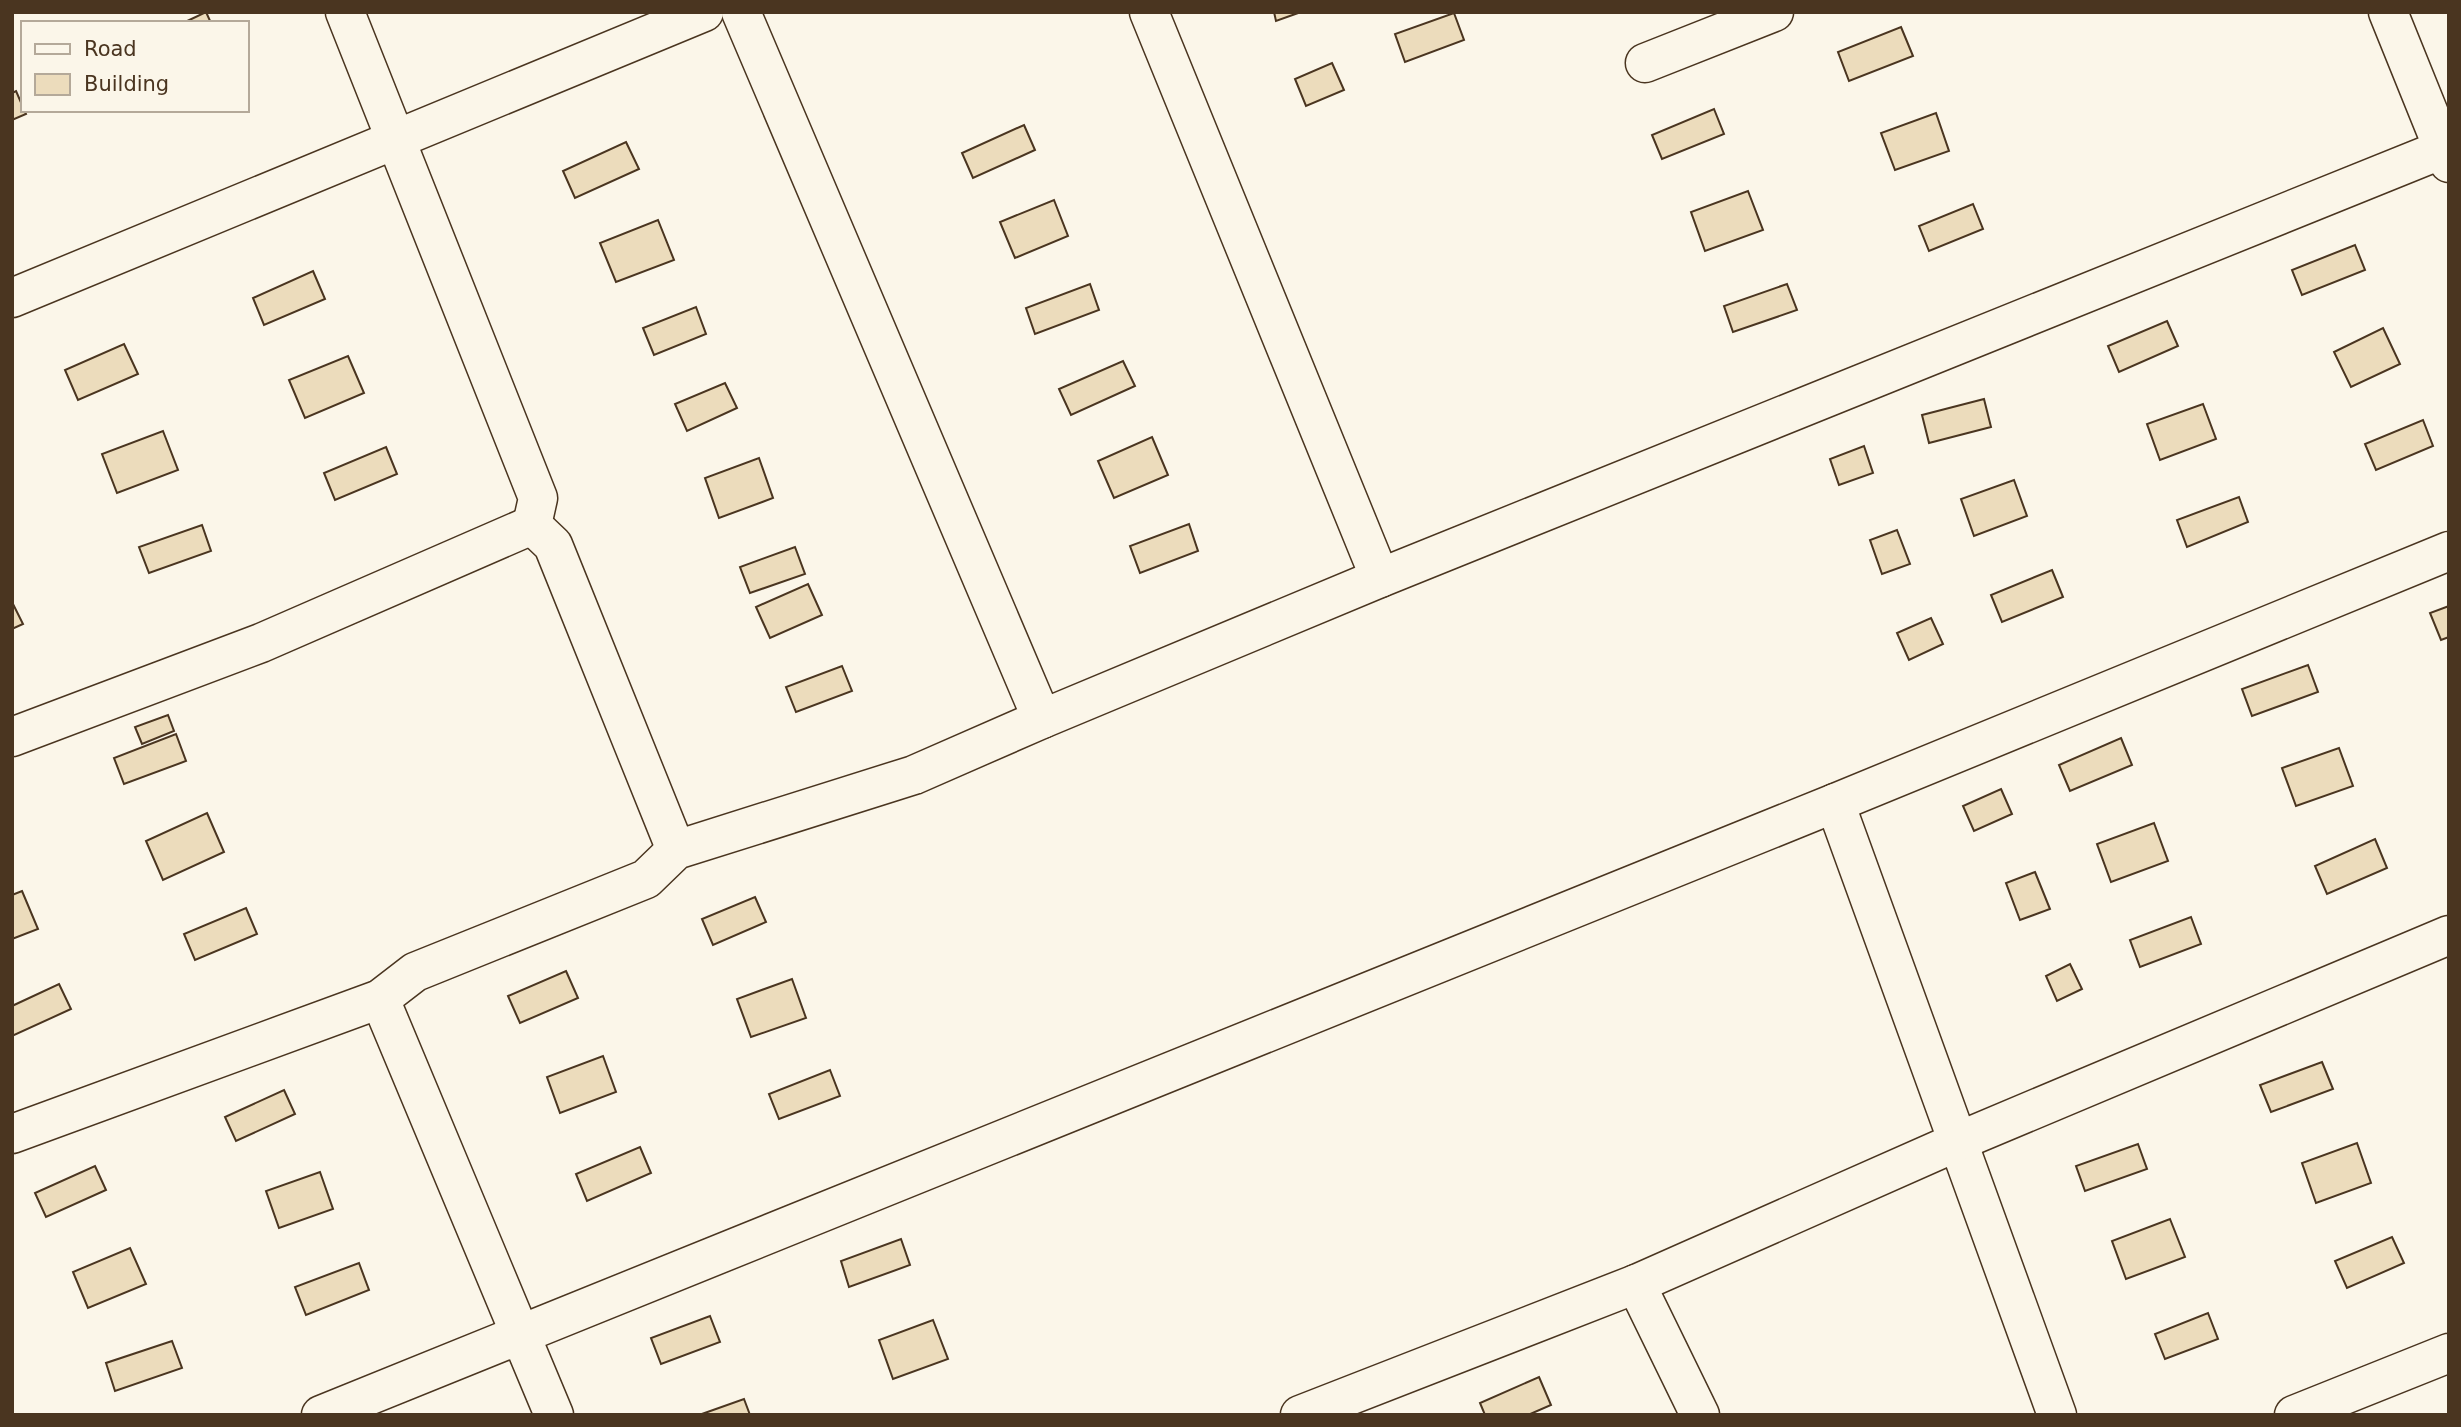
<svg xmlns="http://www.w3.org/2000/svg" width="2461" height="1427" font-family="'DejaVu Sans',sans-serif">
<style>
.building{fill:#ecdcbc;stroke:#4a3520;stroke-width:2}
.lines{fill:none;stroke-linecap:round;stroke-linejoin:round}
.street-casing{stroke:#4a3520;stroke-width:41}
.street{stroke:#fbf6e9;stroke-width:38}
</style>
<rect width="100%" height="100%" fill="#fbf6e9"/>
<!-- building -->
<g class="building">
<path d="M206,12l5,11h-28z"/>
<path d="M1274,12h27l-25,9z"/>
<path d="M1454,13l10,27 -59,22 -10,-28z"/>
<path d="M1901,27l12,29 -64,25 -11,-29z"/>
<path d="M1332,63l12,27 -38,16 -11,-27z"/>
<path d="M16,91l10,23 -14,6v-27z"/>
<path d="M1714,109l10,25 -62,25 -10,-24z"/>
<path d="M1936,113l13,38 -54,19 -14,-37z"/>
<path d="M1024,125l11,25 -62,28 -11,-25z"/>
<path d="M626,142l13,27 -64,29 -12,-27z"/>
<path d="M1748,191l15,39 -58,21 -14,-39z"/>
<path d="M1054,200l14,36 -53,22 -15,-36z"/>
<path d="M1973,204l10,25 -54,22 -10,-25z"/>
<path d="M658,220l16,40 -58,22 -16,-39z"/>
<path d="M2355,245l10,25 -63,25 -10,-25z"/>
<path d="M313,271l12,28 -61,26 -11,-27z"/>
<path d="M1090,284l9,26 -64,24 -9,-26z"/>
<path d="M1787,284l10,26 -64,22 -9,-26z"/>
<path d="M696,307l10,27 -52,21 -11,-27z"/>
<path d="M2167,321l11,25 -59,26 -11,-26z"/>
<path d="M2383,328l17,36 -49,23 -17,-35z"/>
<path d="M124,344l14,30 -60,26 -13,-30z"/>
<path d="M348,356l16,37 -59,25 -16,-38z"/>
<path d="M1123,361l12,25 -64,29 -12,-26z"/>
<path d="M725,383l12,25 -50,23 -12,-27z"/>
<path d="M1984,399l7,28 -62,16 -7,-28z"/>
<path d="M2203,404l13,35 -56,21 -13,-36z"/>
<path d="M2423,420l10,26 -57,24 -11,-26z"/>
<path d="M163,431l15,39 -61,23 -15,-39z"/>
<path d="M1152,437l16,38 -54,23 -16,-37z"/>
<path d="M1864,446l9,27 -34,12 -9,-26z"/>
<path d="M386,447l11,27 -62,26 -11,-27z"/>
<path d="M759,458l14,40 -54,20 -14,-40z"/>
<path d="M2014,480l13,36 -53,20 -13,-37z"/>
<path d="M2239,497l9,25 -61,25 -10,-27z"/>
<path d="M1189,524l9,27 -58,22 -10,-27z"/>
<path d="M202,525l9,26 -62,22 -10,-26z"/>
<path d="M1897,530l13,34 -28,10 -12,-34z"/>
<path d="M795,547l10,27 -55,19 -10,-26z"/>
<path d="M2052,570l11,27 -61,25 -11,-27z"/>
<path d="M808,584l14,31 -52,23 -14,-31z"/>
<path d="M12,602l11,22 -11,5z"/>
<path d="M2449,606v31l-8,3 -11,-27z"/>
<path d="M1931,618l12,26 -34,16 -12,-27z"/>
<path d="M2308,665l10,27 -66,24 -10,-27z"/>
<path d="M842,666l10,25 -56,21 -10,-25z"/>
<path d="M168,715l6,16 -32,13 -7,-17z"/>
<path d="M176,734l10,27 -62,23 -10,-26z"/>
<path d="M2121,738l11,27 -62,26 -11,-26z"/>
<path d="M2339,748l14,38 -57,20 -14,-38z"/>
<path d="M2001,789l11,25 -38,17 -11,-25z"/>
<path d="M207,813l17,39 -61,28 -17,-39z"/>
<path d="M2154,823l14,38 -57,21 -14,-38z"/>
<path d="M2375,839l12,29 -60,26 -12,-28z"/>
<path d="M2035,872l15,37 -30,11 -14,-37z"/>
<path d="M22,891l16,38 -26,10v-44z"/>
<path d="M755,897l11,25 -53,23 -11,-26z"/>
<path d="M246,908l11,26 -62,26 -11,-26z"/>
<path d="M2191,917l10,27 -61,23 -10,-27z"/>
<path d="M2070,964l12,25 -25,12 -11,-25z"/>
<path d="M566,971l12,27 -58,25 -12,-27z"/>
<path d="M792,979l14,39 -55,19 -14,-38z"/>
<path d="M59,984l12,25 -59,27v-30z"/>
<path d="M603,1056l13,36 -56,21 -13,-36z"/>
<path d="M2322,1062l11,27 -62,23 -11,-27z"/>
<path d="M830,1070l10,26 -61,23 -10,-25z"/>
<path d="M284,1090l11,24 -59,27 -11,-24z"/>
<path d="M2357,1143l14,40 -55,20 -14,-40z"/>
<path d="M2138,1144l9,25 -62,22 -9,-25z"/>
<path d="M640,1147l11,26 -64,28 -11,-27z"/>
<path d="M95,1166l11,24 -60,27 -11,-24z"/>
<path d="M320,1172l13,37 -54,19 -13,-37z"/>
<path d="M2170,1219l15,38 -59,22 -14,-38z"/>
<path d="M2392,1237l12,26 -57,25 -12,-27z"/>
<path d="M901,1239l9,26 -61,22 -8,-26z"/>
<path d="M130,1248l16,36 -58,24 -15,-36z"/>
<path d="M359,1263l10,27 -63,25 -11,-28z"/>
<path d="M2208,1313l10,26 -53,20 -10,-25z"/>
<path d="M710,1316l10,26 -59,22 -10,-26z"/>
<path d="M933,1320l15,39 -55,20 -14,-39z"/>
<path d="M172,1341l10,27 -67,23 -9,-28z"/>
<path d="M1539,1377l12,28 -23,10h-43l-5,-12z"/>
<path d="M744,1399l6,16h-51z"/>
</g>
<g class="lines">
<defs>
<g id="street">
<path d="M345,12l193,486 -6,27"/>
<path d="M741,12l301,707"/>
<path d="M1149,12l231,566"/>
<path d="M2388,12l61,151"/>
<path d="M1645,63l129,-51"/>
<path d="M12,298l692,-286"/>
<path d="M532,525l21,20 123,305"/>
<path d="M12,737l249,-94 271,-118"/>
<path d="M1835,803l222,612"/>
<path d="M380,999l174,416"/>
<path d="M12,1134l368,-135 35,-27 231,-93 30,-29 238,-75 128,-56 338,-141 1063,-429"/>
<path d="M1636,1284l64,131"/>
<path d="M321,1415l1514,-612 614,-252"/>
<path d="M1300,1415l336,-131 323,-143 490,-206"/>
<path d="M2294,1415l155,-62"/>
</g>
</defs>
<!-- street casing -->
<use href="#street" class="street-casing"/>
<!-- street -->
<use href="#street" class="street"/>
</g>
<!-- border -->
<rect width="2461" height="1427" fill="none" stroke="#4a3520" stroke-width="28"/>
<!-- legend -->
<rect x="21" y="21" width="228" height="91" fill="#fbf6e9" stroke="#b4a999" stroke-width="2"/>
<rect x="35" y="44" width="35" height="10" fill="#fbf6e9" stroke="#b4a999" stroke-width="2"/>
<text x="84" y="56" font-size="21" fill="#4a3520">Road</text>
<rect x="35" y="74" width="35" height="21" fill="#ecdcbc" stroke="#b4a999" stroke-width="2"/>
<text x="84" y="91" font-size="21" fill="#4a3520">Building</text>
</svg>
